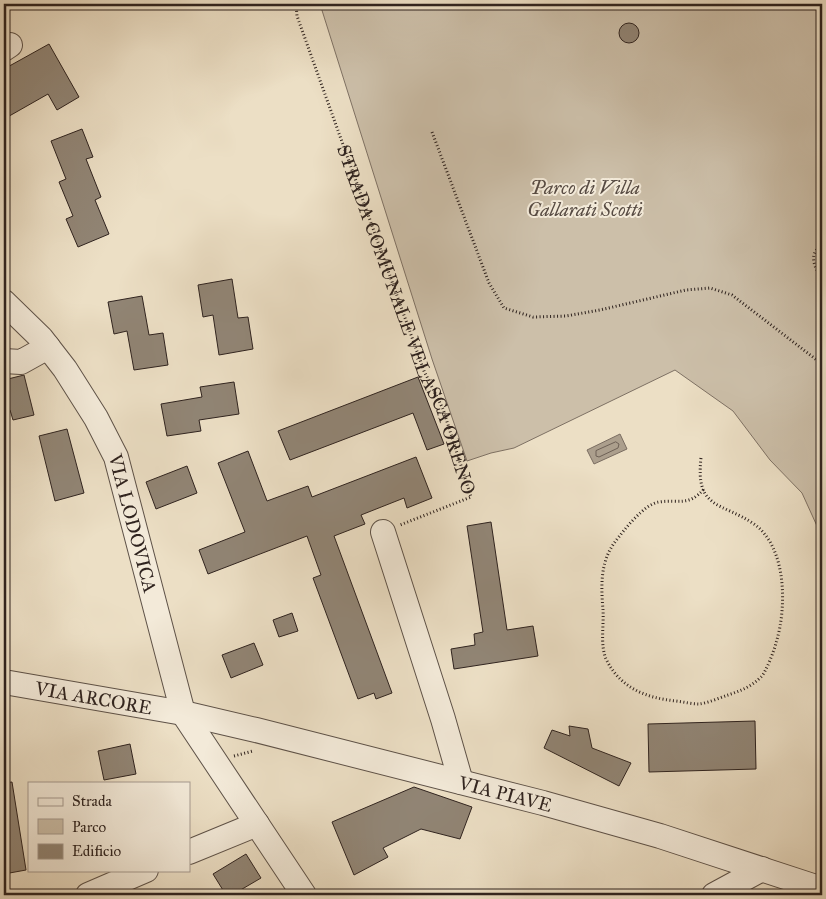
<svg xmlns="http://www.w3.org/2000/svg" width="826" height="899" font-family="'IM FELL Great Primer',serif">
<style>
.green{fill:#ccbfa9;stroke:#7e7164}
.water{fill:#ac9f8d;stroke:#7a6d61}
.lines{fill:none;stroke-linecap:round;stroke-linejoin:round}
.shore{stroke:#6e6156;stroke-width:1}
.building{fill:#918575;stroke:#2f231f}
.minor-casing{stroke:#5e5248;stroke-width:26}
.path{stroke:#2f231f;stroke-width:3;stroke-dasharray:1 2.5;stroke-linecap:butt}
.minor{stroke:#f3ead9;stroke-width:24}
.labels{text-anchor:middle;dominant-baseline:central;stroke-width:4;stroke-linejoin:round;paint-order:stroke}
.park-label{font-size:19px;font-style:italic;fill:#564a42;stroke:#f3ead9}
.street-label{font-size:19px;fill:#2f231f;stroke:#f3ead9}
</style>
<rect width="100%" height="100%" fill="#ecdfc5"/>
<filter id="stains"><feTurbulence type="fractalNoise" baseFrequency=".004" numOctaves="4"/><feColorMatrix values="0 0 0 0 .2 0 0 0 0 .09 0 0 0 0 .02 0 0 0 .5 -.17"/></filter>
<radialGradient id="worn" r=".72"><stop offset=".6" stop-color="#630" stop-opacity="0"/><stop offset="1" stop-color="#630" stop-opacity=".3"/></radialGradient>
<!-- green -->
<path class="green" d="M320,4h502v533l-20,-44 -32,-33 -37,-49 -58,-41 -161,78 -23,5 -24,8 -35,-102z"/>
<!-- water -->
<path class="water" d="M620,434l7,15 -33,15 -7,-14z"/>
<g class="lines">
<!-- shore -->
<path class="shore" d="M616,442l3,2 -1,4 -19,9 -3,-1v-5z"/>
</g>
<!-- building -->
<g class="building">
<circle cx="629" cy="33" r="10"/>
<path d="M49,44l30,53 -22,13 -9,-16 -44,25v-50z"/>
<path d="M82,129l11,28 -7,2 15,38 -6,3 14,34 -31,13 -12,-28 7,-3 -14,-34 7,-3 -15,-38z"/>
<path d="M232,279l6,39 10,-1 5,32 -34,6 -6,-40 -10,2 -5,-32z"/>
<path d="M142,296l7,39 14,-2 5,32 -34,5 -7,-39 -13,3 -6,-32z"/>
<path d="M24,375l10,40 -21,5 -3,-10 -6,2v-32z"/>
<path d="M418,377l26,67 -17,6 -14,-37 -123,47 -12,-29z"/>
<path d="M234,382l5,32 -40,6 2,11 -34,5 -6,-32 41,-7 -2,-10z"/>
<path d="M67,429l17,64 -29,8 -16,-65z"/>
<path d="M248,451l19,50 41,-15 4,11 104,-40 16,41 -25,10 -3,-10 -43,17 4,9 -31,12 58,157 -16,6 -2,-6 -16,6 -45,-121 8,-3 -14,-39 -99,38 -9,-24 46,-18 -27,-69z"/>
<path d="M187,466l10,27 -41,16 -10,-27z"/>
<path d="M491,522l16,108 26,-4 5,30 -84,13 -3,-20 24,-4 -1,-11 9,-2 -16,-106z"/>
<path d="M292,613l6,18 -19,6 -6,-17z"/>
<path d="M254,643l9,22 -32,13 -9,-23z"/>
<path d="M755,721l1,48 -107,3 -1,-48z"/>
<path d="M569,726l19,3 4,19 39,15 -12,23 -75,-38 8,-18 18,6z"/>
<path d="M130,744l6,30 -32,6 -6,-29z"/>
<path d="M12,782l14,88 -22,4v-91z"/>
<path d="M414,787l58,20 -12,32 -39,-10 -38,19 5,9 -34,18 -22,-53z"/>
<path d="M246,854l15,24 -29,17h-6l-13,-21z"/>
</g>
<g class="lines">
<defs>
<g id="minor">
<path d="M4,49l6,-4"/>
<path id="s2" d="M4,302l37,36 24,31 31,49 20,39 67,256 121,182"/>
<path d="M4,361l17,1 27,-15"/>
<path d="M383,532l60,187 18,63"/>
<path id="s3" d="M4,682l179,31 73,17 287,73 117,33 162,53"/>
<path d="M189,852l68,-28"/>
<path d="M88,895l58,-25"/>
<path d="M714,895l48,-26"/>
</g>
</defs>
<!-- minor casing -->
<use href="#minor" class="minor-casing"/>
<!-- path -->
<g class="path">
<path id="s1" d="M296,4l1,12 127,355 19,38 28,88 -71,28"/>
<path d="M432,132l57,151 15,25 29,9 33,-1 34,-6 86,-20 24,-2 22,7 90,69"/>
<path d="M822,245c-14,9 -8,22 0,33"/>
<path d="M701,458c-6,52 21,44 53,66 33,23 33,84 22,119 -2,8 -10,29 -15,34 -10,10 -21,14 -33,18 -9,3 -20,8 -29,9 -7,0 -15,-2 -23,-3 -30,-3 -56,-13 -70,-42 -6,-15 -2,-33 -3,-49 -2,-24 -3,-48 12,-68 9,-12 29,-38 44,-40 20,-3 29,5 45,-13"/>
<path d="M234,756l19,-5"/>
</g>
<!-- minor -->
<use href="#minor" class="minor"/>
</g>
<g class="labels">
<!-- park labels -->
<g class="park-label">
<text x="585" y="187">Parco di Villa<tspan x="585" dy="22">Gallarati Scotti</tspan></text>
</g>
<!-- street labels -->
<g class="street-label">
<text stroke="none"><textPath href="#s1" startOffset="335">STRADA COMUNALE VELASCA ORENO</textPath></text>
<text stroke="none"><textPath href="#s2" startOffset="261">VIA LODOVICA</textPath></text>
<text stroke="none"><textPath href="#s3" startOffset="91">VIA ARCORE</textPath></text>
<text stroke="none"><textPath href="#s3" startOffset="514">VIA PIAVE</textPath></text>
</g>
</g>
<!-- margin -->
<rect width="826" height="899" fill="none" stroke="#ecdfc5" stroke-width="20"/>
<rect x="5" y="5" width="816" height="889" fill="none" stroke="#2f231f" stroke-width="2.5"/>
<rect x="10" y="10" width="806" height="879" fill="none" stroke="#2f231f"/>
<!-- legend -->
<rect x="28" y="782" width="162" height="90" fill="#f3ead9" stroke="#a59a8f"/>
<rect x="38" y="798" width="25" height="8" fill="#f3ead9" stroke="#a59a8f"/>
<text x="72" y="806" font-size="15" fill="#2f231f">Strada</text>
<rect x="38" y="819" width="25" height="15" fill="#ccbfa9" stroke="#a59a8f"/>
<text x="72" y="832" font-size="15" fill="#2f231f">Parco</text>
<rect x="38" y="844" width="25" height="15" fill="#918575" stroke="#a59a8f"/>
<text x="72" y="856" font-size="15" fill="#2f231f">Edificio</text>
<rect width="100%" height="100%" filter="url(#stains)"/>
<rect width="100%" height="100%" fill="url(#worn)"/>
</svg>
